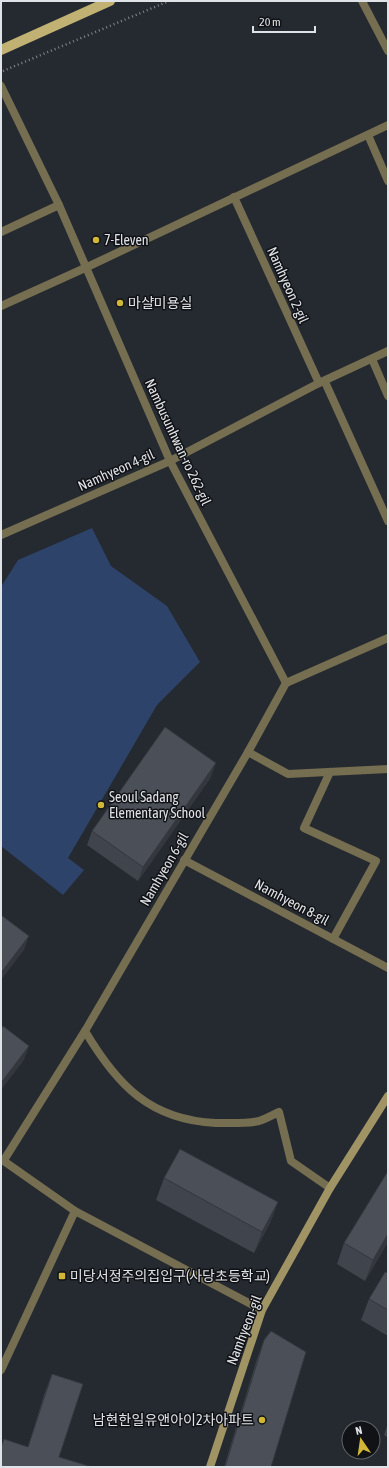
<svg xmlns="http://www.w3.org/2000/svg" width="389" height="1468" font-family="'Asap Condensed','Noto Sans KR',sans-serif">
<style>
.green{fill:#2d4369}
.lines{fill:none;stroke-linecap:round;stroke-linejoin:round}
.path{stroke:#84878d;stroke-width:2.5;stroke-dasharray:1 3;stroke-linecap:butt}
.lane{stroke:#756e50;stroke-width:8}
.street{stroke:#756e50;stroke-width:8}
.secondary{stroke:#a09464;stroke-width:8}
.primary{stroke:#c1b273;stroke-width:10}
.wall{fill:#40444c}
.shaded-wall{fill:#34373e}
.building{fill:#4a4f58;stroke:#34373e}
.poi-dot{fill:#d2b736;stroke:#101215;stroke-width:1.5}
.labels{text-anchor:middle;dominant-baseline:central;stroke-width:3;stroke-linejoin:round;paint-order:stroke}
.poi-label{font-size:14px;fill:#dfe2e7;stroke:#101215;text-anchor:start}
.street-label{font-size:14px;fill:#dfe2e7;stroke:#101215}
</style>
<rect width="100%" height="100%" fill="#252930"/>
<!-- green -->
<path class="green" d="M92,528l19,38 56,40 33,56 -43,43 -89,153 16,12 -21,25 -62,-49v-259l17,-27z"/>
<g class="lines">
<!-- path -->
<path class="path" d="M3,71l166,-70"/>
<!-- lane -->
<g class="lane">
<path d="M368,135l20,46"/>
<path d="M234,197l85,186"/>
<path d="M1,232l58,-27"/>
<path d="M372,359l16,37"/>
<path d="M325,382l63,139"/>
<path d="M248,752l40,22 100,-5"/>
<path d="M330,772l-26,56 72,33 -43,78"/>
<path d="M85,1031c32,54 65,89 131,92 13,0 30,1 43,-2 7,-2 13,-6 20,-9l12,49 39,27"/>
</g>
<!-- street -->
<g class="street">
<path d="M362,1l26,50"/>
<path d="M1,86l58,119 111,256 116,222"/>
<path d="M1,306l84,-38 303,-143"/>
<path d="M1,535l169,-74 149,-78 69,-32"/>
<path d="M184,860l204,108"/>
<path d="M1,1159l74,52 187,99"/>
<path d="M4,1160l81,-129 163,-279 38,-69 102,-45"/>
<path d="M1,1370l74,-159"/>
</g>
<!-- secondary -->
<path class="secondary" d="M210,1467l52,-157 68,-122 58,-92"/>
<!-- primary -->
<path class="primary" d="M1,50l109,-49"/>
</g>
<!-- wall -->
<g class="wall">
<path d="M211,777l-73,104 -51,-36 5,-14z"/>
<path d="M388,1171v71l-23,39 -28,-17 7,-21z"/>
<path d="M164,1178l114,24 -8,21 -16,30 -98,-53z"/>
<path d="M388,1273v63l-27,-16 8,-21z"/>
<path d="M264,1340l7,127h-47l33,-108z"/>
<path d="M52,1374l7,83 -58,10v-21l3,-7 24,8 16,-52z"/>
<path d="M388,1423v15l-4,-3z"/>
</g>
<!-- shaded-wall -->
<g class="shaded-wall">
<path d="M216,763l-5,14 -73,104 5,-14z"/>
<path d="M29,936l-5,14 -23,30v-7z"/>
<path d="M29,1046l-5,14 -23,30v-7z"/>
<path d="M278,1202l-8,21 -16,30 8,-21z"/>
<path d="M388,1234v8l-23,39 8,-21z"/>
</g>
<!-- building -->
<g class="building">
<path d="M165,727l51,36 -73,104 -51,-36z"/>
<path d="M1,915l28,21 -28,37z"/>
<path d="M3,1026l26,20 -28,37v-54z"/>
<path d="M180,1149l98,53 -16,30 -98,-54z"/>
<path d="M388,1171v63l-15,26 -29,-17z"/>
<path d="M385,1272l3,1v37l-19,-11z"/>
<path d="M271,1331l35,21 -35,115h-46l39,-127z"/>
<path d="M52,1374l31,10 -24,73 33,10h-91v-20l3,-8 24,8z"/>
</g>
<!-- markers -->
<g class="poi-dot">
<circle cx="96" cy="240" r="4"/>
<circle cx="120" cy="303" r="4"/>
<circle cx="101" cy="805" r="4"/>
<rect x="58" y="1272" width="8" height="8" rx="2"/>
<circle cx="262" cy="1420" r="4"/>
</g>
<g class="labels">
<!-- poi labels -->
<g class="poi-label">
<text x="104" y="240">7-Eleven</text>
<text x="128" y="303">마샬미용실</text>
<text x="109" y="797">Seoul Sadang<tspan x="109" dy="16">Elementary School</tspan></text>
<text x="70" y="1276">미당서정주의집입구(사당초등학교)</text>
<text x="254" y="1420" text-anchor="end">남현한일유앤아이2차아파트</text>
</g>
<!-- street labels -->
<g class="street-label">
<text transform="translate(288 285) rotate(66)">Namhyeon 2-gil</text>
<text transform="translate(178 442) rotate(65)">Nambusunhwan-ro 262-gil</text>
<text transform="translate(116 470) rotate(-24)">Namhyeon 4-gil</text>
<text transform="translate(164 869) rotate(-60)">Namhyeon 6-gil</text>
<text transform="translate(292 902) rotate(28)">Namhyeon 8-gil</text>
<text transform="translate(244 1330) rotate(-69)">Namhyeon-gil</text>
</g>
</g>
<!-- border -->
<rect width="389" height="1468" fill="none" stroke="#dfe2e7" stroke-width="4"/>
<!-- north arrow -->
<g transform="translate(361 1440) rotate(347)"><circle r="19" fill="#101215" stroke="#636569"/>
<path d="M0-3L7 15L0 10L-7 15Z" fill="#d2b736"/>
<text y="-6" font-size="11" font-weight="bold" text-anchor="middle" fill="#dfe2e7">N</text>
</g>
<!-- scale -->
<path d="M253 26v6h62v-6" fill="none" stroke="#dfe2e7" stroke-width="2"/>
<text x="259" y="26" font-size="12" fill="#dfe2e7" stroke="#101215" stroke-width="3" paint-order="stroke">20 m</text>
</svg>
